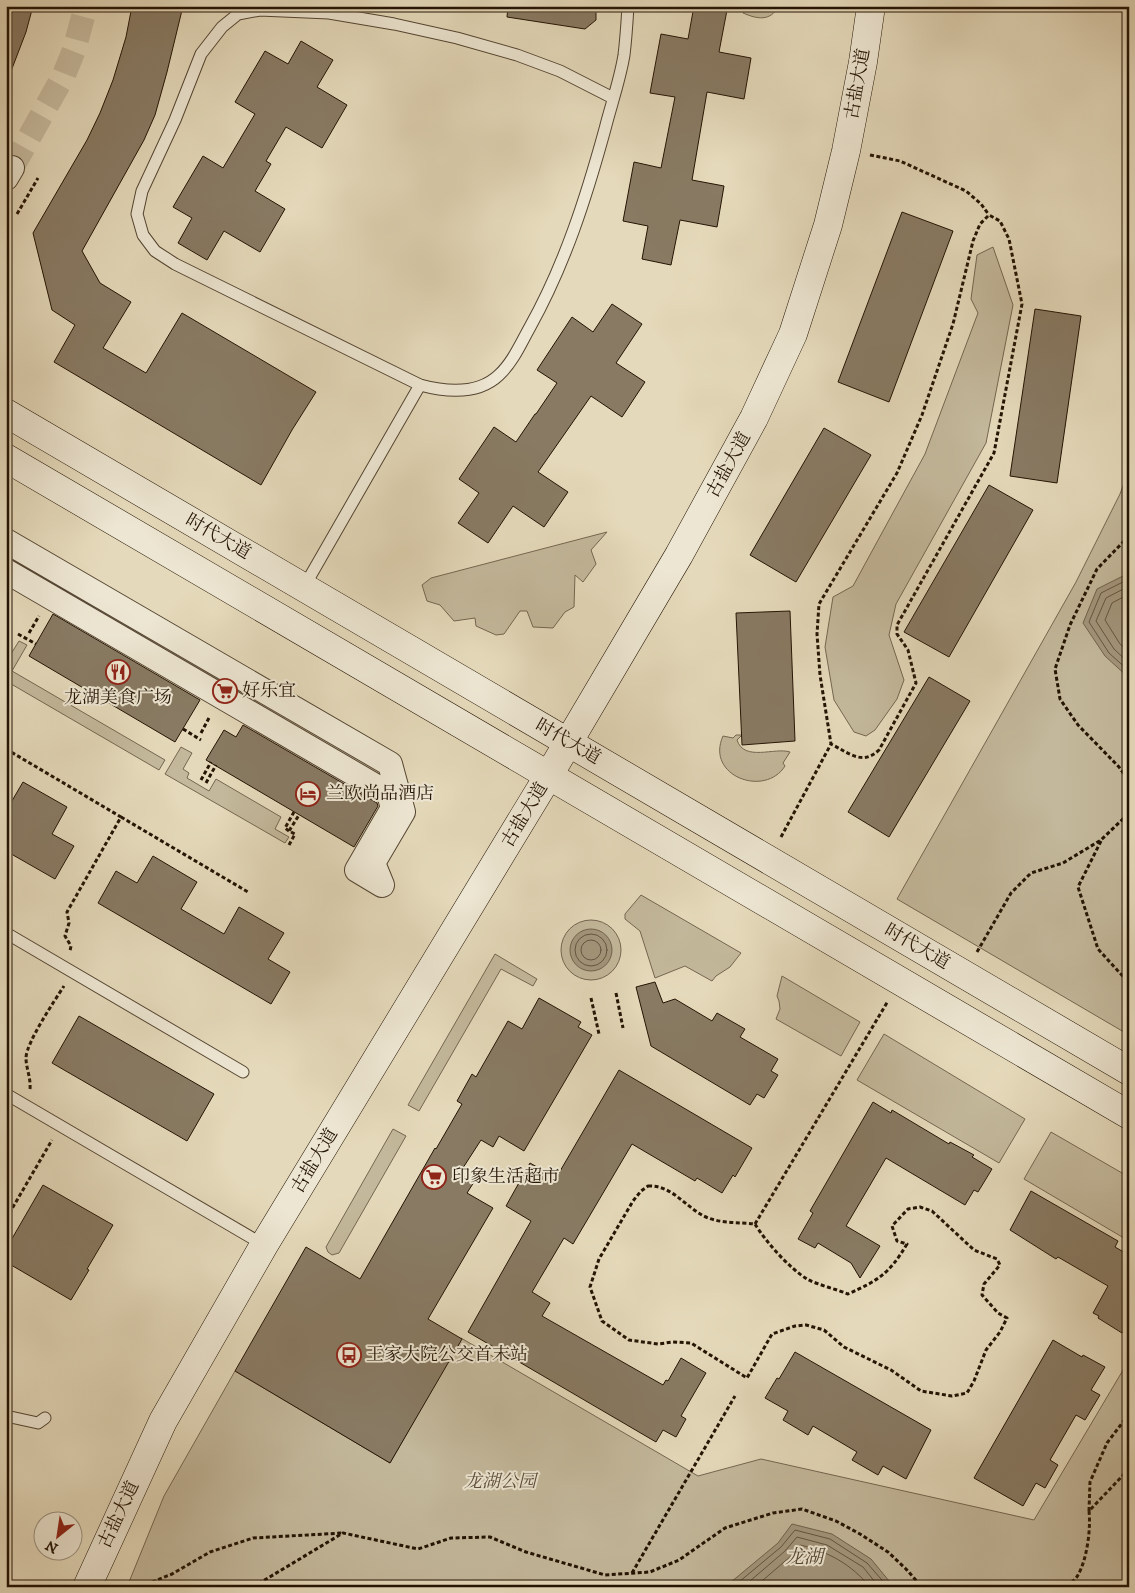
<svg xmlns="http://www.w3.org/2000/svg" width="1135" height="1593" font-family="'IM FELL DW Pica','Noto Serif SC',serif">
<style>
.green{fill:#c3b89b;stroke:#746650}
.water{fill:#a3967c;stroke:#70624c}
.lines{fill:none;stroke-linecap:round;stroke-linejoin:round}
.shore{stroke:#645540;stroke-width:1}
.building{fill:#887a63;stroke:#241404}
.street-tunnel{stroke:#c7bb9f;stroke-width:24;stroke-dasharray:24 12;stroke-linecap:butt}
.lane-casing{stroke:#544532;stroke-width:13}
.street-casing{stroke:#544532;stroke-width:26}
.secondary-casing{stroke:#241404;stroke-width:29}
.path{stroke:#241404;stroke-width:3;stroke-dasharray:4 2.5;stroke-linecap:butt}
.lane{stroke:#ede6d2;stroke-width:11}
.street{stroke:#ede6d2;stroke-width:24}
.secondary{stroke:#ede6d2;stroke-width:28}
.labels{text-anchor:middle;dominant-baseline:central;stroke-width:4;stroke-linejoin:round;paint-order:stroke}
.street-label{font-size:18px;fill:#241404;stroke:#ede6d2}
.poi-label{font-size:18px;fill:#241404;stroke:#ede6d2;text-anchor:start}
.park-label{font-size:18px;font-style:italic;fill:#5c4d39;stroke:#ede6d2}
.water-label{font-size:19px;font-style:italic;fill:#574834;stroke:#ede6d2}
</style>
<rect width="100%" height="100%" fill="#e4d9ba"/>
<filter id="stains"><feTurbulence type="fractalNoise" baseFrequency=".004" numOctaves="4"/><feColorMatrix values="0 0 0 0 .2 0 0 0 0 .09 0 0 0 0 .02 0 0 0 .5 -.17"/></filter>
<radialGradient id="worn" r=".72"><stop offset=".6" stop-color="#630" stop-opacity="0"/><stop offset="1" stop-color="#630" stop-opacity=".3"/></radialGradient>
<!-- green -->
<g class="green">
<path d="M744,6h35c-9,16 -22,13 -36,7z"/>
<path d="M993,247l20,58 -27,138 -90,161 -7,31 15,45 -7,19 -22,31 -9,6 -12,-4 -20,-32 -9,-53 8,-50 20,-11 72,-132 53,-141 -7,-14 6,-44z"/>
<path d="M1129,470v565l-232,-136 179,-317 44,-88z"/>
<path d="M607,532l-16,18 5,14 -13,18 -8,-7 -1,32 -9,5 -12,16 -20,-1 -6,-16h-7l-16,23 -8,1 -20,-9 -1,-8 -21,3 -14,-16 -13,-4 -5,-16 9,-7z"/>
<path d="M19,641l8,4 -15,26 153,89 -6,10 -153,-89v-19z"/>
<path d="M736,735h6l-5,5c7,22 38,7 53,12l-7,11 2,3c-20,32 -80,10 -62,-30l10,2z"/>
<path d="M181,747l11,6 -9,16 6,4 -2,5 22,13 7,-12 65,38 -6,12 14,8 -4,6 -120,-69z"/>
<path d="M641,895l100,58 -11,14 -14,9 -4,5 -27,-15 -30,12 -15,-47 -15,-12v-5z"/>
<circle cx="591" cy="950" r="30"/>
<path d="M495,954l42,25 -4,7 -32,-17 -82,142 -11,-6z"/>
<path d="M782,976l78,46 -19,34 -65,-37 4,-10 -1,-8 -2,-5z"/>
<path d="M884,1034l141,85 -26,44 -142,-83z"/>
<path d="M393,1129l13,7 -67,117 -7,2 -4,-3 -2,-5z"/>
<path d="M1051,1132l78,45v64l-105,-62z"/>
<path d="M461,1338l237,138 63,-17 273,61 95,-160v227h-1002l37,-91 71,-125 155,92z"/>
</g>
<!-- water -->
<g class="water">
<path d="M1129,573v105l-24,-22 -22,-33 14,-34z"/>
<circle cx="591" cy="950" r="21"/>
<path d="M792,1524l40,10 39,25 23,28h-169l53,-44z"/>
</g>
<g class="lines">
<!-- shore -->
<g class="shore">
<path d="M1129,579l-28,14 -12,29 20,31 20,18"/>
<path d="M1129,586l-23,12 -10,23 18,28 15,14"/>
<path d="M1129,594l-17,9 -7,17 15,24 9,8"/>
<circle cx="591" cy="950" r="16"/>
<circle cx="591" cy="950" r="10"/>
<path d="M733,1587l48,-40 14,-17 35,9 37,24 21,24"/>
<path d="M743,1587l42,-36 12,-14 30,8 36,22 16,20"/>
<path d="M755,1587l36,-31 9,-11c29,7 51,19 70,42"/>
</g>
</g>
<!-- building -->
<g class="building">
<path d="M6,6h27l-7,26 -18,47h-2z"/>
<path d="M132,6h51l-16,66 -12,43 -11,25 -62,111 18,32 31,19 -28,46 43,25 36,-60 134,79 -24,38 -31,55 -207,-123 21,-37 -23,-15 -19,-77 54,-93 13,-27 13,-33 13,-43z"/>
<path d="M508,6h88v14l-11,9 -78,-12z"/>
<path d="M694,6h14l19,4 -8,42 32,6 -7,41 -37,-7 -15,88 32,6 -7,41 -37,-7 -9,45 -29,-6 6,-33 -25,-5 11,-59 27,6 14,-71 -25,-4 11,-59 27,5z"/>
<path d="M301,41l32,19 -16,27 30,18 -25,43 -36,-21 -20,34 5,3 -16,27 30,18 -25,43 -36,-21 -17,29 -29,-17 14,-25 -19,-11 30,-51 20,12 32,-54 -20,-12 30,-51 23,13z"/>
<path d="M902,212l51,19 -64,171 -51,-20z"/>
<path d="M612,304l30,20 -26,39 29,19 -23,35 -31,-21 -53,76 30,20 -24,35 -31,-21 -25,37 -30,-20 21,-30 -20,-14 35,-52 22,15 19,-28h1l21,-31 -20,-13 35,-53 21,15z"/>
<path d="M1035,309l46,7 -24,167 -47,-7z"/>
<path d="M824,428l47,27 -75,127 -46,-27z"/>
<path d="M989,485l44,25 -84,147 -45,-25z"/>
<path d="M790,611l5,130 -53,4 -6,-132z"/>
<path d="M53,614l147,86 -25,42 -146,-86z"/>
<path d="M929,677l41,24 -81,136 -41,-25z"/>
<path d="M243,725l134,78 1,3 -24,41 -148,-87 18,-30 12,7z"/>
<path d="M23,782l44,25 -15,27 22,12 -19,33 -49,-28v-40z"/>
<path d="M153,856l44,26 -16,27 43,25 15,-27 45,26 -16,26 22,13 -19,32 -173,-101 18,-32 21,12z"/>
<path d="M655,982l8,21 12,-4 37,22 5,-8 28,16 -5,8 38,22 -7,12 7,4 -14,23 -7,-4 -7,11 -99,-59 -15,-59z"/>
<path d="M539,998l42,24 -3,5 14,8 -68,116 -25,-15 -6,11 -12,-7 -22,34 15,8 -7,11 26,15 -65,111 34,20 -72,124 -155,-92 71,-124 54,32 75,-131 1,1 26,-45 -5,-3 15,-27 4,3 32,-56 14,8z"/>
<path d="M79,1016l135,78 -27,47 -135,-78z"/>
<path d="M619,1070l133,78 -17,29 -2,-2 -11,18 -25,-15 -2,3 -63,-37 -59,100 -9,-6 -32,54 18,11 -8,13 121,69 3,-5 2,1 13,-23 25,15 -25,43 5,3 -10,18 -13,-7 -7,12 -188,-110 63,-111 -25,-15 24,-43 26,15z"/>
<path d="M873,1102l18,11 1,-3 57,34 1,-2 24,13 -2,2 20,12 -14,23 -4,-2 -9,15 -79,-47 -40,68 34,20 -20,32 -9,-15 -33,-20 -3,5 -17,-9 15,-26 -3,-2z"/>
<path d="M43,1185l70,40 -26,44 2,1 -18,30 -65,-38v-13z"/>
<path d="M1031,1191l87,50 -3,6 12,7 2,-2v70l-7,11 -24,-15 1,-2 -6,-3 15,-27 -50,-29 -2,2 -46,-29z"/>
<path d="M1053,1340l29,17 1,-2 22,12 -14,23 9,5 -15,25 -9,-5 -26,45 8,5 -13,23 -9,-5 -13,23 -49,-28z"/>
<path d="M795,1352l136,78 -25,49 -23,-13 -5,9 -26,-15 5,-8 -44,-26 -5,9 -25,-15 5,-9 -23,-13 12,-20 2,1z"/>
</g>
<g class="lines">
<!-- street-tunnel -->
<path class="street-tunnel" d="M12,168l52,-93 10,-25 12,-44"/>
<defs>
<g id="lane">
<path d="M613,98l-53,-27 -43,-16 -60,-17 -63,-14 -65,-11 -69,-3 -22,4 -16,13 -21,27 -26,66 -33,71 -5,23 6,21 12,16 20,13 245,121c26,7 58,10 79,-10 14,-13 22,-32 31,-48 35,-63 56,-129 75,-198 6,-24 15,-49 19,-74 2,-16 3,-32 4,-49"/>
<path d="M304,587l116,-202"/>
<path d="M6,933l237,139"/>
<path d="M6,1094l258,151"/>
<path d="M6,1416l32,7 7,-5"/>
</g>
<g id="street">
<path d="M6,178l6,-10"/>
<path d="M6,541l384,223 13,48 -30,51 9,22 -25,-15 36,-62 -4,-14 -383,-223"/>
</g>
<g id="secondary">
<path d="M6,413l1123,658"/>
<path d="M6,458l1123,657"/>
<path d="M87,1587l76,-166 101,-176 285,-470 130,-220 75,-137 39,-84 35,-109 18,-74 17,-89 8,-56"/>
</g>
</defs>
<!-- lane casing -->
<use href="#lane" class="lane-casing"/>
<!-- street casing -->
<use href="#street" class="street-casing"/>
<!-- secondary casing -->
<use href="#secondary" class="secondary-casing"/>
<!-- path -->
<g class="path">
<path d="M870,155l30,6 66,30 15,13 8,11"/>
<path d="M17,214l21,-36"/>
<path d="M1129,536l-32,33 -27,56 -15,44 5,30 18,26 41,42 10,14"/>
<path d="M29,633l10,-17"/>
<path d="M18,634l18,10"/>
<path d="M183,729l18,11"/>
<path d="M201,733l9,-17"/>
<path d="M6,749l115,68 -54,95 2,11 -4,13 6,10 -1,5"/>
<path d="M201,780l10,-18"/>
<path d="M206,783l10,-18"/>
<path d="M121,817l127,75"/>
<path d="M289,831l-4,-3 9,-16"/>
<path d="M781,837l50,-93 -11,-69 -3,-41 2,-30 78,-131 25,-58 31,-91 20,-83 7,-17 9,-9 11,6 9,18 13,65 -28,149 -97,172v9l11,16 8,33 -37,67c-17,16 -30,3 -48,-6"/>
<path d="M1101,841l-23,46 20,62 31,34"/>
<path d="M289,845l6,-11 -6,-3 10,-16"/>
<path d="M977,952l34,-59 20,-20 32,-10 38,-23 23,-22 5,-12"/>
<path d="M616,993l7,35"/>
<path d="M591,998l8,36"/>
<path d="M30,1089c1,-11 -4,-21 -4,-31 0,-15 29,-58 38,-72"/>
<path d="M648,1186c23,-1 36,19 54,29 15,9 37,7 53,9 11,18 34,44 52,55 11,6 29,10 41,15 31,-14 41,-20 59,-50l-10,-3 -5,-15 16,-17 12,-2 12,4 42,39 23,9 3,6 -16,19 -2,11 16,18 9,5 -7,14 -14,18 -12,31 -7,12 -15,3 -31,-5 -30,-21 -47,-23 -20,-17 -18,-5 -11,1 -23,8 -25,44 -56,-35 -18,-1 -15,2 -29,-4 -27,-19 -12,-34 9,-28 34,-58 8,-10z"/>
<path d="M6,1219l46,-79"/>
<path d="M755,1224l133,-223"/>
<path d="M1089,1511l1,-29 17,-39 22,-29"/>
<path d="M632,1573l103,-177"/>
<path d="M140,1587l32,-13 38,-22 43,-14 90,-5"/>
<path d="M253,1587l90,-54 75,16 33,-11 39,-1 36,15 79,23 45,-3 29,-12 46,-32 48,-15 29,-4 34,12 24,13 28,18 18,17 16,18"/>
<path d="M1067,1587c4,-4 9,-8 11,-12 9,-16 13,-46 11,-64l40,-42"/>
</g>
<!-- lane -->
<use href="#lane" class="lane"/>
<!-- street -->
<use href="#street" class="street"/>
<!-- secondary -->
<use href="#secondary" class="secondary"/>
</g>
<!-- icons -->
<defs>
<symbol id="restaurant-ring" viewBox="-11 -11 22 22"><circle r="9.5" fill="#ede6d2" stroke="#8f2418" stroke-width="1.5"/><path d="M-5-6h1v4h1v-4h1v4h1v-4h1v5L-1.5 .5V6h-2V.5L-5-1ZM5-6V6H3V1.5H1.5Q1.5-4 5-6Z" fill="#8f2418"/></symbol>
<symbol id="supermarket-ring" viewBox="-11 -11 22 22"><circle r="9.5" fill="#ede6d2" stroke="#8f2418" stroke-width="1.5"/><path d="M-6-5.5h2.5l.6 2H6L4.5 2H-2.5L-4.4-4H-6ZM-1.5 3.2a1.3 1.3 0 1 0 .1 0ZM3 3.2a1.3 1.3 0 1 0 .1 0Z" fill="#8f2418"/></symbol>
<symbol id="hotel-ring" viewBox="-11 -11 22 22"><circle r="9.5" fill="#ede6d2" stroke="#8f2418" stroke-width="1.5"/><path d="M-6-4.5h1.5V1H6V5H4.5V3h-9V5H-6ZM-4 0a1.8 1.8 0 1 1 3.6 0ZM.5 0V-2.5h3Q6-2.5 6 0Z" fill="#8f2418"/></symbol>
<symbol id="bus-ring" viewBox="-11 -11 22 22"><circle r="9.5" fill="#ede6d2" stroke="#8f2418" stroke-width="1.5"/><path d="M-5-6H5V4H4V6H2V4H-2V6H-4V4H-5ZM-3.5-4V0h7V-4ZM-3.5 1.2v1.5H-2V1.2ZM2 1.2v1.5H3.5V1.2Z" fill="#8f2418"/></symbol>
</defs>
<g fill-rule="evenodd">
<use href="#restaurant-ring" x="104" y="658" width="28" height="28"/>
<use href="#supermarket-ring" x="211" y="677" width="28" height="28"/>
<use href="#hotel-ring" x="294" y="780" width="28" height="28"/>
<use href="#supermarket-ring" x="420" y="1163" width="28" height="28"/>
<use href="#bus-ring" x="335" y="1341" width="28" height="28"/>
</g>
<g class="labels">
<!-- street labels -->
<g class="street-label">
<text transform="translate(858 84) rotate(-80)">古盐大道</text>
<text transform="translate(729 465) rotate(-61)">古盐大道</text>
<text transform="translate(218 537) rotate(30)">时代大道</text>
<text transform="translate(568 742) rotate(30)">时代大道</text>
<text transform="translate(525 815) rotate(-59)">古盐大道</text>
<text transform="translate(917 947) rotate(30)">时代大道</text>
<text transform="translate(315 1161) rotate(-59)">古盐大道</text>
<text transform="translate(119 1515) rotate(-65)">古盐大道</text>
</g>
<!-- poi labels -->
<g class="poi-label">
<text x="242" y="691">好乐宜</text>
<text x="118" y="698" text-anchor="middle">龙湖美食广场</text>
<text x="326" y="794">兰欧尚品酒店</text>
<text x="452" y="1177">印象生活超市</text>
<text x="366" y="1355">王家大院公交首末站</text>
</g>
<!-- park labels -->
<g class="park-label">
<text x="500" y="1482">龙湖公园</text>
</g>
<!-- water labels -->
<g class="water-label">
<text x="804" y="1557">龙湖</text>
</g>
</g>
<!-- margin -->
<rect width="1135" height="1593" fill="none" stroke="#e4d9ba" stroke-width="25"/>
<rect x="8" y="8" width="1120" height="1578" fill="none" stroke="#241404" stroke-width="2.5"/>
<rect x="12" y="12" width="1110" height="1568" fill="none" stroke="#241404"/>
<!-- north arrow -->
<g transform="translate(58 1536) rotate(210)"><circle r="24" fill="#ede6d2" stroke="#9d9280"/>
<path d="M0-4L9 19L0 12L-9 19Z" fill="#8f2418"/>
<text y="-8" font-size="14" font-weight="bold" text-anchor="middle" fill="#241404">N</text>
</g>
<rect width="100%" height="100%" filter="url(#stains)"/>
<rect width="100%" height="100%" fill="url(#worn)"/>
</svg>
